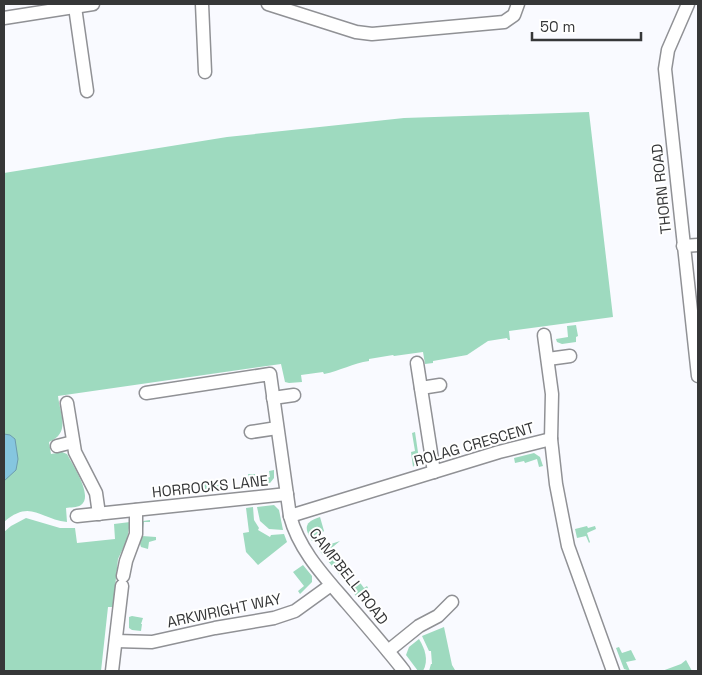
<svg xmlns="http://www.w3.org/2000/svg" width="702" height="675" font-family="'Space Grotesk',sans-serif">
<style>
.green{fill:#9edabf}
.water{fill:#85c6df;stroke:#6d9bad}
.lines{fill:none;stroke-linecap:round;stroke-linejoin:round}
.street-casing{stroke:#909195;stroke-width:15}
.street{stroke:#fff;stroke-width:12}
.labels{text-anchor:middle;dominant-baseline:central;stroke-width:4;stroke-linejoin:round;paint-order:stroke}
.street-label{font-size:15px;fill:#363738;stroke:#fff}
</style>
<rect width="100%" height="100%" fill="#f9faff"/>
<!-- green -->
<g class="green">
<path d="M589,112l24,205 -104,14 1,9h-2l-1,-2 -19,3 -21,14 -34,6v2l-8,1 -2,-12 -29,4 -1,-1 -24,4v2c-16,2 -29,10 -45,13l-1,-2 -22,3 1,7 -13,1 -4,-1 -4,-18 -223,32c2,18 13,37 -9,46l2,12 11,-2 5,2c5,10 27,42 14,51 -4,3 -11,2 -15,3l1,14c-28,-3 -36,-23 -63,0v-349l223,-36 177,-19z"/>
<path d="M576,325l2,11 -2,1v5l-14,2 -5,-2 -1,-3 12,-2 -1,-11z"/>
<path d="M415,432l4,27 -6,8 -2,-15 4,-1 -3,-18z"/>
<path d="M534,453l6,4 3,9 -4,1 -2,-8 -12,4 -1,-2 -9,2 -1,-5z"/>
<path d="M274,470v8l-4,5 -19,3 -3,-12h7l2,6 13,-3 -1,-6z"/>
<path d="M206,481l10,1 1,3 11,-1 1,4 -38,5v-2l11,-2 -1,-5 5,-1z"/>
<path d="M274,505l5,5 4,20 -14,-1 -9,-8 -3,-14z"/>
<path d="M253,507l1,13 5,8 -1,2 12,7 1,-2 13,-1 3,8 -29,23 -12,-13 -3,-19 6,-1 -3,-24z"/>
<path d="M320,517l4,14 -12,10c-8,-13 -8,-19 8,-24z"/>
<path d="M26,518l34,10h15l2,15 38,-4 -1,-15 16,-2 -3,18 -9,19 -5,48h-5l-7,64h-97v-139l7,-6z"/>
<path d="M150,520v2h-6l-2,14 14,1v3l-7,2 -1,7 -7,-2 -1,-3 3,-23z"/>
<path d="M587,526l1,2 7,-2 1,3 -9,4 3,9 -1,1 -3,-7 -9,2 -2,-9z"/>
<path d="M340,541l-17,14 -4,-5 7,-6 -1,-2h1l2,3z"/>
<path d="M332,558l14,15 -5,4 -13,-16z"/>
<path d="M303,565l9,11v6l-12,12 -2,-3 6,-5 -11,-14z"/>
<path d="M358,580l6,8 3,-2 1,2 -12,8 -6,-8z"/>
<path d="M132,616l11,2 -2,6h1l-1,7 -9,-1 -3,-2v-11z"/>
<path d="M444,627l8,38 3,5 -26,1 2,-7h1l-1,-13h-2l-7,-15z"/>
<path d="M419,639c6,10 10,21 4,32h-5l-12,-16 3,-8z"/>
<path d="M619,647l3,6 9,-3 5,10 -10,2 4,9 -6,-2 -8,-21z"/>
<path d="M686,660l6,11h-30l19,-7z"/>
</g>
<!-- water -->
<path class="water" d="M4,434l6,1 5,4 3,20 -2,11 -12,11z"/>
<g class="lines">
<defs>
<g id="street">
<path d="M202,4l3,68"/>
<path d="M268,4l88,28 16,2 132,-12 10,-7 4,-11"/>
<path d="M688,4l-20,46 -3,19 33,307"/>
<path d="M75,7l12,84"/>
<path d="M4,18l89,-14"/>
<path d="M683,246l15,-1"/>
<path d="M544,335l8,59 -1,45"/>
<path d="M548,359l22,-3"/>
<path d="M417,363l17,109"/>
<path d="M421,388l19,-3"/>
<path d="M146,393l124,-19 20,142c9,34 34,60 57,87 19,22 39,45 57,68"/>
<path d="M273,398l21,-3"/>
<path d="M67,403l8,49 21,41 3,21"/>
<path d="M251,432l26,-4"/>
<path d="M57,446l16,-4"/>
<path d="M77,516l210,-22"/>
<path d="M290,516l209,-64 52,-13 5,45 12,62 45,125"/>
<path d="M123,576l3,-15 10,-27v-24"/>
<path d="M116,641l36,1 63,-14 59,-10 21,-7 36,-26"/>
<path d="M388,651l31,-25 19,-10 14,-14"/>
<path d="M112,671l10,-85"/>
</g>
</defs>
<!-- street casing -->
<use href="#street" class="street-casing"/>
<!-- street -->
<use href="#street" class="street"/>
</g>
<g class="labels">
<!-- street labels -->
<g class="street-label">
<text transform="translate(661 189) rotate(-96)">THORN ROAD</text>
<text transform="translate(474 444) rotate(-16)">ROLAG CRESCENT</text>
<text transform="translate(210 486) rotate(-6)">HORROCKS LANE</text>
<text transform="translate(349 576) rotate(52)">CAMPBELL ROAD</text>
<text transform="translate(224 610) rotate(-12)">ARKWRIGHT WAY</text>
</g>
</g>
<!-- border -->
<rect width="702" height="675" fill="none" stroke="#363738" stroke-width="10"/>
<!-- scale -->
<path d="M532 32v8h109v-8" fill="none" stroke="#363738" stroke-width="2.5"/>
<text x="540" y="32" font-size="15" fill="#363738" stroke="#ffffff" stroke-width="4" paint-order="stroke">50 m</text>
</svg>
